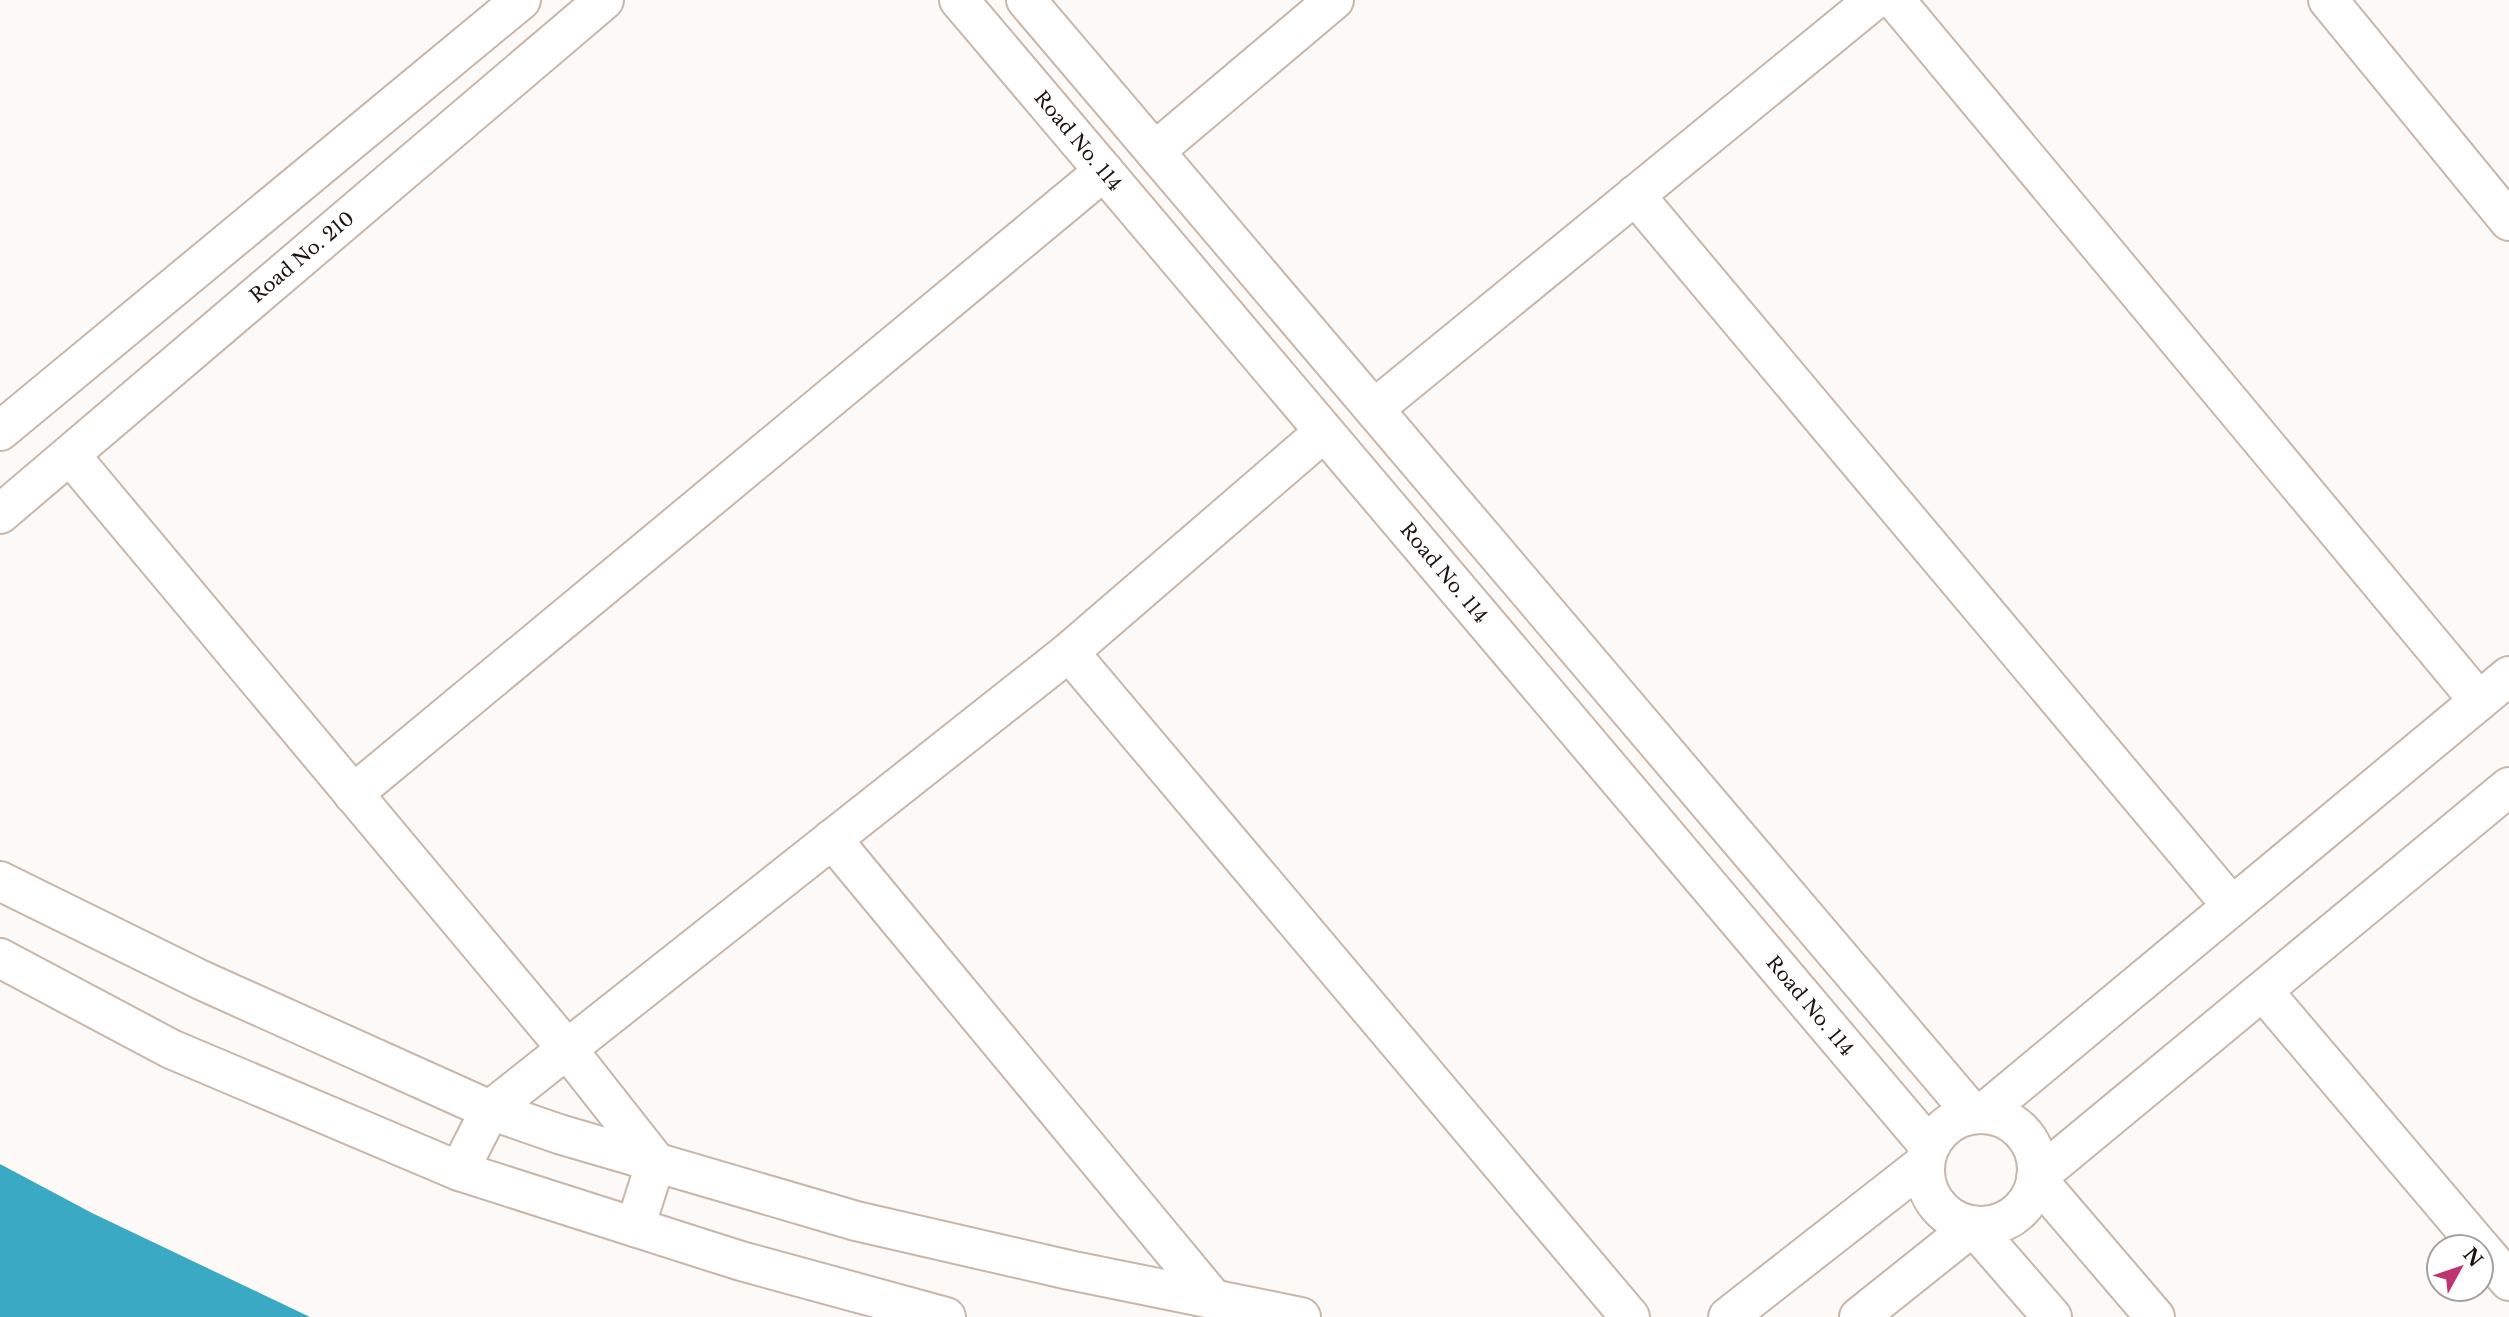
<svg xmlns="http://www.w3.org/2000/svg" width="2509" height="1317" font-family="'Libre Baskerville',serif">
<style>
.water{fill:#3aaac4}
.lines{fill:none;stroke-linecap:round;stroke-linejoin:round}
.minor-casing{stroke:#c8b6a9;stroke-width:42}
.tertiary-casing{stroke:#c8b6a9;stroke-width:42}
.minor{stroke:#fff;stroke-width:38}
.tertiary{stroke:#fff;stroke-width:38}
.labels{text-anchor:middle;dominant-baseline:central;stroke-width:6;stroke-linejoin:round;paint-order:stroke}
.street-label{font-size:19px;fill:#1b1410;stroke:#fff}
</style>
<rect width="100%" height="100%" fill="#fdf9f6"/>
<!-- water -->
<path class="water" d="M0,1164l92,49 218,104h-310z"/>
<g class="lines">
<defs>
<g id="minor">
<path d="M1895,0l584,701"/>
<path d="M2328,0l181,221"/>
<path d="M1155,151l179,-151"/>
<path d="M1635,195l597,711"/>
<path d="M1374,409l500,-409"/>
<path d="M70,455l497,594 89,113"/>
<path d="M1069,652l561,665"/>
<path d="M353,794l751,-623"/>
<path d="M832,839l382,461"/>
<path d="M2263,991l217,256"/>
<path d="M490,1110l579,-458 255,-220"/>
<path d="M2481,1248l28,33"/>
</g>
<g id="tertiary">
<path d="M959,0l970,1146"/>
<path d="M1026,0l947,1114"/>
<path d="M0,431l521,-431"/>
<path d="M0,514l604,-514"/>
<path d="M0,881l201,99 289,130 69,24 297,87 213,49 232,47"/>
<path d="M0,958l171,91 288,122 282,90 205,56"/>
<circle cx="1981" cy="1170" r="56"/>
<path d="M1982,1114l527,-438"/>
<path d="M459,1171l31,-61"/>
<path d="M635,1227l21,-65"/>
<path d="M1728,1317l197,-154"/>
<path d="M1859,1317l114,-91 79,91"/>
<path d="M2155,1317l-119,-139 473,-391"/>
</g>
</defs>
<!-- minor casing -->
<use href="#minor" class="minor-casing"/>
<!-- tertiary casing -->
<use href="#tertiary" class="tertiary-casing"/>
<!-- minor -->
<use href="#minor" class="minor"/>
<!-- tertiary -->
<use href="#tertiary" class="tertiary"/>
</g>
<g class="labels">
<!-- street labels -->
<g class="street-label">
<text transform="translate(1078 141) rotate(50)">Road No. 114</text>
<text transform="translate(302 257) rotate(-40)">Road No. 210</text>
<text transform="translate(1444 573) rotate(50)">Road No. 114</text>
<text transform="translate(1810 1006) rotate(50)">Road No. 114</text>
</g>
</g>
<!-- north arrow -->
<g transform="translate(2460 1268) rotate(50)"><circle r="33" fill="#ffffff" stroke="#a4a19f" stroke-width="2"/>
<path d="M0-5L12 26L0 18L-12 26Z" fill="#bf346e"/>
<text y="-10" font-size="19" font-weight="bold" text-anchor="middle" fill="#1b1410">N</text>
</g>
</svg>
